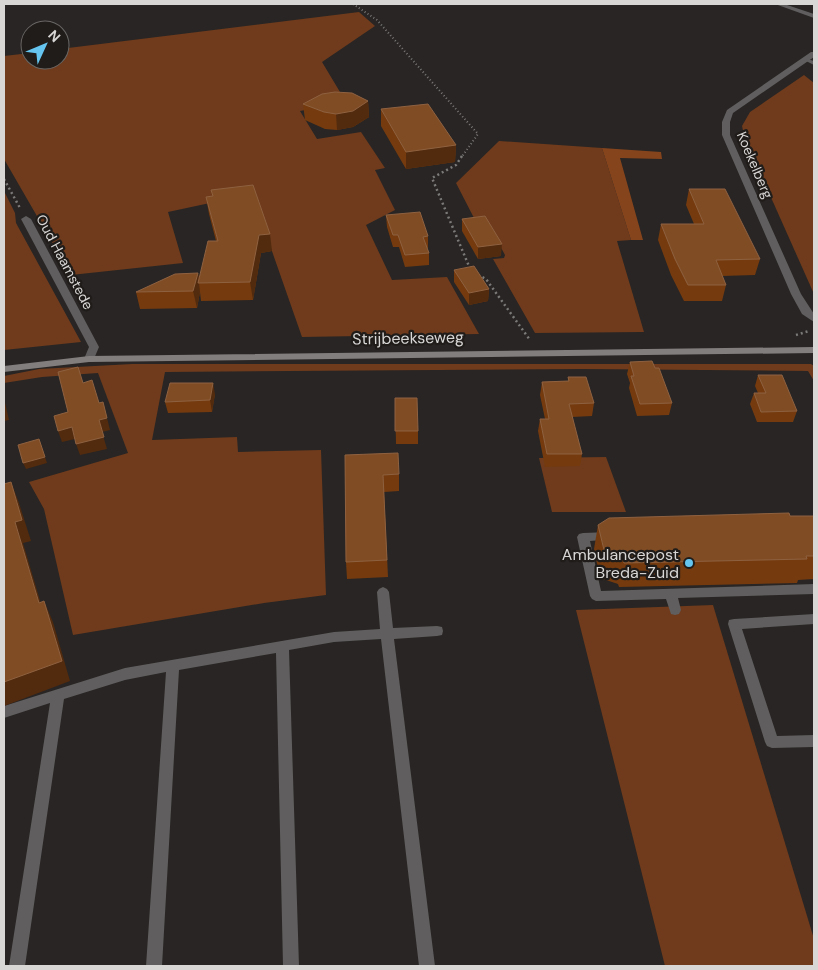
<svg xmlns="http://www.w3.org/2000/svg" width="818" height="970" font-family="'DM Sans',sans-serif">
<style>
.green{fill:#6f3b1c}
.forest{fill:#86441c}
.lines{fill:none;stroke-linecap:round;stroke-linejoin:round}
.path-far1{stroke:#7c7a79;stroke-width:2;stroke-dasharray:1 2.5;stroke-linecap:butt}
.path{stroke:#7c7a79;stroke-width:2.5;stroke-dasharray:2 3;stroke-linecap:butt}
.service{fill:#605e5e;fill-rule:evenodd}
.minor{fill:#605e5e;fill-rule:evenodd}
.secondary{fill:#817e7d;fill-rule:evenodd}
.wall{fill:#753b0f}
.shaded-wall{fill:#522b0e}
.building{fill:#804c24;stroke:#8e6140}
.poi-dot{fill:#65c5ef;stroke:#1f1c1a;stroke-width:2}
.labels{text-anchor:middle;dominant-baseline:central;stroke-width:4.5;stroke-linejoin:round;paint-order:stroke}
.far-street-label{font-size:14px;fill:#d9d7d6;stroke:#1f1c1a}
.street-label{font-size:16px;fill:#d9d7d6;stroke:#1f1c1a}
.poi-label{font-size:16px;fill:#d9d7d6;stroke:#1f1c1a;text-anchor:end}
</style>
<rect width="100%" height="100%" fill="#282524"/>
<!-- green -->
<g class="green">
<path d="M359,12l16,14 -53,36 24,40 -46,9 17,28 44,-7 24,36 -10,2 20,40 -29,15 26,55 55,-3 32,57 -177,3 -50,-143 -84,18 15,51 -112,12 -67,-116v-103l26,-3v7h30v-11z"/>
<path d="M804,75l10,8v211l-69,-155 -3,-13 8,-14z"/>
<path d="M499,141l103,7 29,92 -14,1 27,91 -109,1 -42,-74 11,-1 1,-3 -18,-33 -13,-4 -18,-35z"/>
<path d="M4,191l11,22 1,10 65,119 -77,8z"/>
<path d="M132,364h679l3,2v15l-6,-10 -225,-2 -418,3 -13,68 85,-3 1,15 83,-2 5,145 -62,8 -191,32 -29,-126 -15,-27 99,-29 -30,-80 -56,4 -38,6v-7l35,-7z"/>
<path d="M606,457l20,55h-74l-13,-54z"/>
<path d="M713,605l101,334v27h-149l-89,-356z"/>
</g>
<!-- forest -->
<path class="forest" d="M602,148l59,4 1,7 -42,-1 23,82h-12z"/>
<g class="lines">
<!-- path-far1 -->
<path class="path-far1" d="M353,4l24,16 101,114 -17,24"/>
<!-- path -->
<g class="path">
<path d="M462,156l-6,9 -24,13 39,93"/>
<path d="M4,179l16,29"/>
<path d="M478,275l8,4 44,61"/>
<path d="M796,335l13,-4"/>
</g>
<!-- service -->
<g class="service">
<path d="M804,58l10,3v4l-10,-5z"/>
<path d="M610,532l4,1 2,3 -2,3 -24,2 11,50 213,-7v10l-136,4 3,12 -2,4 -4,1 -4,-1 -5,-15 -70,2 -4,-2 -2,-3 -13,-59 2,-3 4,-1z"/>
<path d="M383,587l4,2 2,3 4,36 44,-2 5,1 1,4 -1,4 -5,1 -43,3 41,327h-16l-38,-327 -47,3 -45,8 10,316h-16l-7,-313 -97,17 -17,296h-16l20,-294 -41,8 -61,19 -39,267h-16l41,-263 -46,15v-12l121,-38 209,-36 46,-3 -3,-37 2,-3z"/>
<path d="M814,614v10l-72,5 35,107 37,-1v12l-42,1 -5,-2 -2,-4 -37,-118 1,-4 5,-1z"/>
</g>
<!-- minor -->
<g class="minor">
<path d="M775,4h9l30,10v4z"/>
<path d="M811,52h3v5l-81,56 -3,9v13l71,159 13,20v8l-12,-8 -11,-20 -69,-159v-13l5,-12z"/>
<path d="M26,216l5,3 68,128 -6,14 -4,1 -5,-3 5,-12 -68,-128z"/>
</g>
<!-- secondary -->
<path class="secondary" d="M814,347v6l-725,9 -85,10v-6l85,-10z"/>
</g>
<!-- wall -->
<g class="wall">
<path d="M368,101l1,16 -16,10 -16,3 -12,-1 -20,-9 -2,-16z"/>
<path d="M381,109l75,36 -1,17 -49,7 -25,-43z"/>
<path d="M689,189l71,70 -5,16 -33,1 4,9 -4,16h-38l-13,-26 -13,-35 3,-16h33l-8,-19z"/>
<path d="M211,190l61,61 -11,2 -8,47 -52,1 -1,-9 -3,16 -57,1 -4,-17 62,-19 1,7 17,-39 -7,-27 -3,-17 6,-1z"/>
<path d="M386,215l42,21v12h-1l2,5v12l-24,2 -6,-20h-6l-6,-20z"/>
<path d="M462,219l39,37 -23,3 -16,-28z"/>
<path d="M454,270l35,19 -1,12 -19,4 -15,-23z"/>
<path d="M630,362l25,6 17,35 -3,12 -32,1 -8,-28 1,-5 -3,-9z"/>
<path d="M758,375l39,36 -4,11h-36l-7,-18 4,-11h4l-3,-7z"/>
<path d="M568,377l26,26 -2,13 -20,1 10,37 -2,12 -35,1 -7,-36 2,-12h5l-5,-24 2,-13 26,-1z"/>
<path d="M215,394l-3,18 -44,1 -3,-11z"/>
<path d="M395,398l23,33v13h-22z"/>
<path d="M345,455l54,19v17l-15,1 4,85 -41,2 -1,-17z"/>
<path d="M790,516h24v63l-16,1 -1,3 -178,4 -1,-3 -18,-6 -6,-29 4,-24z"/>
</g>
<!-- shaded-wall -->
<g class="shaded-wall">
<path d="M368,101l1,16 -16,10 -16,3 -1,-16z"/>
<path d="M456,145l-1,17 -49,7v-17z"/>
<path d="M270,234l2,17 -11,2 -8,47 -3,-18 9,-47z"/>
<path d="M502,244l-1,12 -23,3v-12z"/>
<path d="M198,273l2,19 -3,16 -4,-17z"/>
<path d="M489,289l-1,12 -19,4v-12z"/>
<path d="M213,383l2,11 -3,18 -2,-12z"/>
<path d="M4,398l5,22 -5,1z"/>
<path d="M103,402l7,28 -8,2 5,17 -27,6 -4,-11z"/>
<path d="M72,427l3,12 -13,3 -4,-11z"/>
<path d="M39,439l8,24 -21,6 -3,-6z"/>
<path d="M11,482l8,21 12,38 -8,2 24,81 -8,-21 -24,-81z"/>
<path d="M44,601l9,21 17,59 -66,25v-24z"/>
</g>
<!-- building -->
<g class="building">
<path d="M335,92l17,1 16,8 -15,10 -17,3 -12,-2 -21,-8 19,-10z"/>
<path d="M428,104l28,41 -50,7 -25,-43z"/>
<path d="M253,185l17,49 -11,1 -9,47 -52,1 10,-42h10l-12,-44 7,-1 -2,-6z"/>
<path d="M689,189h36l35,70 -44,1 10,25h-38l-13,-26 -14,-35h43z"/>
<path d="M420,212l8,24 -5,1 6,16 -24,2 -7,-20h-5l-7,-20z"/>
<path d="M485,216l17,28 -24,3 -16,-28z"/>
<path d="M474,266l15,23 -20,4 -15,-23z"/>
<path d="M198,273l-5,18 -57,1 39,-18z"/>
<path d="M652,361l3,7h4l13,35 -32,1 -9,-28h3l-4,-14z"/>
<path d="M78,367l5,16 9,-3 7,23 4,-1 4,16 -8,2 5,17 -28,7 -4,-17 -14,4 -4,-15 14,-4 -10,-40z"/>
<path d="M758,375h24l15,36 -36,1 -7,-19h12z"/>
<path d="M568,377h18l8,26 -25,1 13,50h-35l-7,-35h9l-7,-37 27,-1z"/>
<path d="M170,383h43l-3,17 -45,2z"/>
<path d="M395,398h22l1,33h-23z"/>
<path d="M39,439l6,18 -22,6 -5,-18z"/>
<path d="M398,453l1,21 -16,1 4,85 -41,2 -1,-107z"/>
<path d="M11,482l11,38 -7,2 24,81 5,-2 18,60 -58,21v-198z"/>
<path d="M789,513l1,3h24v40h-8l1,3 -183,4 -1,-3 -18,-6 -7,-29 11,-7z"/>
</g>
<!-- markers -->
<circle class="poi-dot" cx="689" cy="563" r="5"/>
<g class="labels">
<!-- far-street labels -->
<g class="far-street-label">
<text transform="translate(755 165) rotate(67)">Koekelberg</text>
<text transform="translate(65 262) rotate(62)">Oud Haamstede</text>
</g>
<!-- street labels -->
<g class="street-label">
<text transform="translate(408 338) rotate(-1)">Strijbeekseweg</text>
</g>
<!-- poi labels -->
<g class="poi-label">
<text x="679" y="554">Ambulancepost<tspan x="679" dy="18">Breda-Zuid</tspan></text>
</g>
</g>
<!-- border -->
<rect width="818" height="970" fill="none" stroke="#d9d7d6" stroke-width="10"/>
<!-- north arrow -->
<g transform="translate(45 45) rotate(46)"><circle r="24" fill="#1f1c1a" stroke="#696765"/>
<path d="M0-4L9 19L0 12L-9 19Z" fill="#65c5ef"/>
<text y="-8" font-size="14" font-weight="bold" text-anchor="middle" fill="#d9d7d6">N</text>
</g>
</svg>
